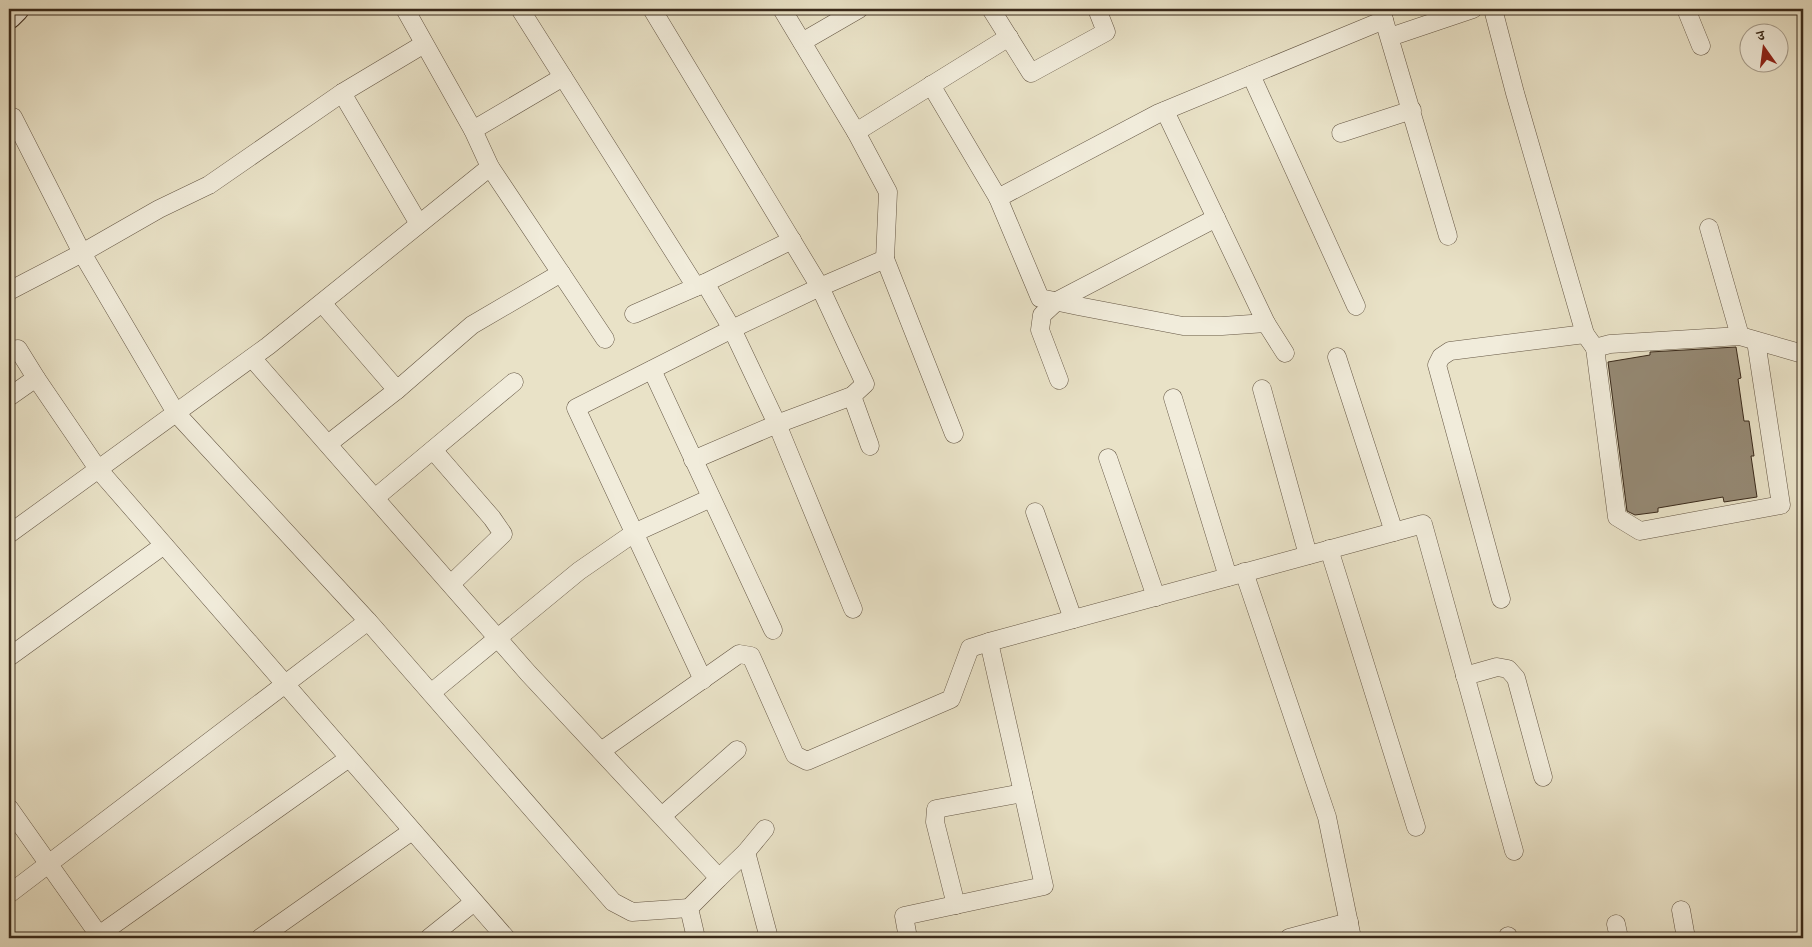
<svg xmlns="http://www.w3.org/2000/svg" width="1812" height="947" font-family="'Sorts Mill Goudy','Noto Serif Devanagari',serif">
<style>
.building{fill:#958974;stroke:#39291a}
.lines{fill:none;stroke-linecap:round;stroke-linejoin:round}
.street-casing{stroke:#655745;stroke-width:19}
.secondary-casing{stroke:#39291a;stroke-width:27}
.street{stroke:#f1ecdb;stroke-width:18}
.secondary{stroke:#f1ecdb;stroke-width:25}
</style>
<rect width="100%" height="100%" fill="#e9e2c7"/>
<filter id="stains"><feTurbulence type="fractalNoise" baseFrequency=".004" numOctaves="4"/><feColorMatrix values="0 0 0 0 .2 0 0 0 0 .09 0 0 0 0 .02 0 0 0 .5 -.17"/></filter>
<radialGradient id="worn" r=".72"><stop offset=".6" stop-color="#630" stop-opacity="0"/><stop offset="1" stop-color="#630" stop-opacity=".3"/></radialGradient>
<!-- building -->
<path class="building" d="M1736,347l5,31 -3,1 6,42h5l5,35h-3l6,41 -33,5 -1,-5 -65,11v4l-23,3 -8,-4 -19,-149 42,-7v-3z"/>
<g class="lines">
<defs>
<g id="street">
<path d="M405,9l68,121 17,37 115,172"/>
<path d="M520,9l176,278"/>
<path d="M652,9l168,278 65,-28 69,175"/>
<path d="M782,9l74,123 32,60 -3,67"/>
<path d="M991,9l40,64 75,-41 -9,-23"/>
<path d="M1493,9l22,84 70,241 10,14 15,-4 130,-8 63,18"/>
<path d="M1686,9l15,37"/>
<path d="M1384,20l64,216"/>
<path d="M1390,37l83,-28"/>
<path d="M802,42l57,-33"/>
<path d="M1251,75l105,231"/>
<path d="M931,85l67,113 161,-85 225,-93 -3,-11"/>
<path d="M342,93l77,131"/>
<path d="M13,117l69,136 94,160 192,208"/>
<path d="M473,130l90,-53"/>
<path d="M856,132l153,-95"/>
<path d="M1341,133l71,-23"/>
<path d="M998,198l42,100 38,8 105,20h39l44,-3 -101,-212"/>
<path d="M1709,228l31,108"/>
<path d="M705,283l87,-43"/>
<path d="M9,291l73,-38 77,-44 50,-24 133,-92 82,-49"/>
<path d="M322,303l75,87 75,-65 89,-52"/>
<path d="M634,314l71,-31 27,46 -156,79 127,272"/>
<path d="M1266,323l19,30"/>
<path d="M1595,348l22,169 23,14 141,-26 -25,-164"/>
<path d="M18,349l18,29 62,91 408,469"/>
<path d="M1337,357l57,175"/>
<path d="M252,358l276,315 191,205 -30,30 7,30"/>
<path d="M652,370l121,260"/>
<path d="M1059,380l-19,-50 2,-15 15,-14 159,-83"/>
<path d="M1262,389l46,166"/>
<path d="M852,396l18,50"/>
<path d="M9,397l27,-19"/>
<path d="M1173,398l55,179"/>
<path d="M328,444l69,-54"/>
<path d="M433,450l59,68 11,16 -52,50"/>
<path d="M1108,458l48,139"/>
<path d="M693,460l84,-36 75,-28 13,-12 -45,-97 -88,42 45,95 76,185"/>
<path d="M375,498l139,-116"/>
<path d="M1035,512l38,107"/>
<path d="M9,534l259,-188 222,-179"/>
<path d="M1329,549l87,278"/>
<path d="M1244,572l83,245 25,121"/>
<path d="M1501,599l-64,-234 4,-8 9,-6 135,-17"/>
<path d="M989,642l434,-118 91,327"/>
<path d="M9,657l155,-112"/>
<path d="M1465,676l32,-9 11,2 8,9 27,99"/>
<path d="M431,693l148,-122 55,-38 77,-35"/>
<path d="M601,751l138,-97 12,2 44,99 12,6 144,-62 19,-51 19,-6 55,244 -140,30 4,22"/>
<path d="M9,808l92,130"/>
<path d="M662,816l75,-66"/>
<path d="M746,852l19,-23"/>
<path d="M719,878l27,-26 23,86"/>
<path d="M9,894l359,-273 245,281 19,10 57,-4"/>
<path d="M956,905l-21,-83 1,-13 87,-16"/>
<path d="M1681,910l5,28"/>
<path d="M1616,924l3,14"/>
<path d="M99,935l250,-177"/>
<path d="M1508,936v2"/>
<path d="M260,938l152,-107"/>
<path d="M429,938l45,-36"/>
<path d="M1289,938l60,-16"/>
</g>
<path id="secondary" d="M9,16l7,-7"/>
</defs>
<!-- street casing -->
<use href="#street" class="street-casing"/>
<!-- secondary casing -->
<use href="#secondary" class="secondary-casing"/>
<!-- street -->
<use href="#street" class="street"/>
<!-- secondary -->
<use href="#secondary" class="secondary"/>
</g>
<!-- margin -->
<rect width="1812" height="947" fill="none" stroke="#e9e2c7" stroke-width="30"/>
<rect x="10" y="10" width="1792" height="927" fill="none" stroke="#39291a" stroke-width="2.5"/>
<rect x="15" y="15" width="1782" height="917" fill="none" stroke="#39291a"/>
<!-- north arrow -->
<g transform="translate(1764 48) rotate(346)"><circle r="24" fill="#f1ecdb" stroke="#a79e8e"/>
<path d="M0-4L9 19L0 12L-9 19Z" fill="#8f2418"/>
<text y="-8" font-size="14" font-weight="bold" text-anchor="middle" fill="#39291a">उ</text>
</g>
<rect width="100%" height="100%" filter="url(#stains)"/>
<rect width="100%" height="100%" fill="url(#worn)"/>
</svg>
